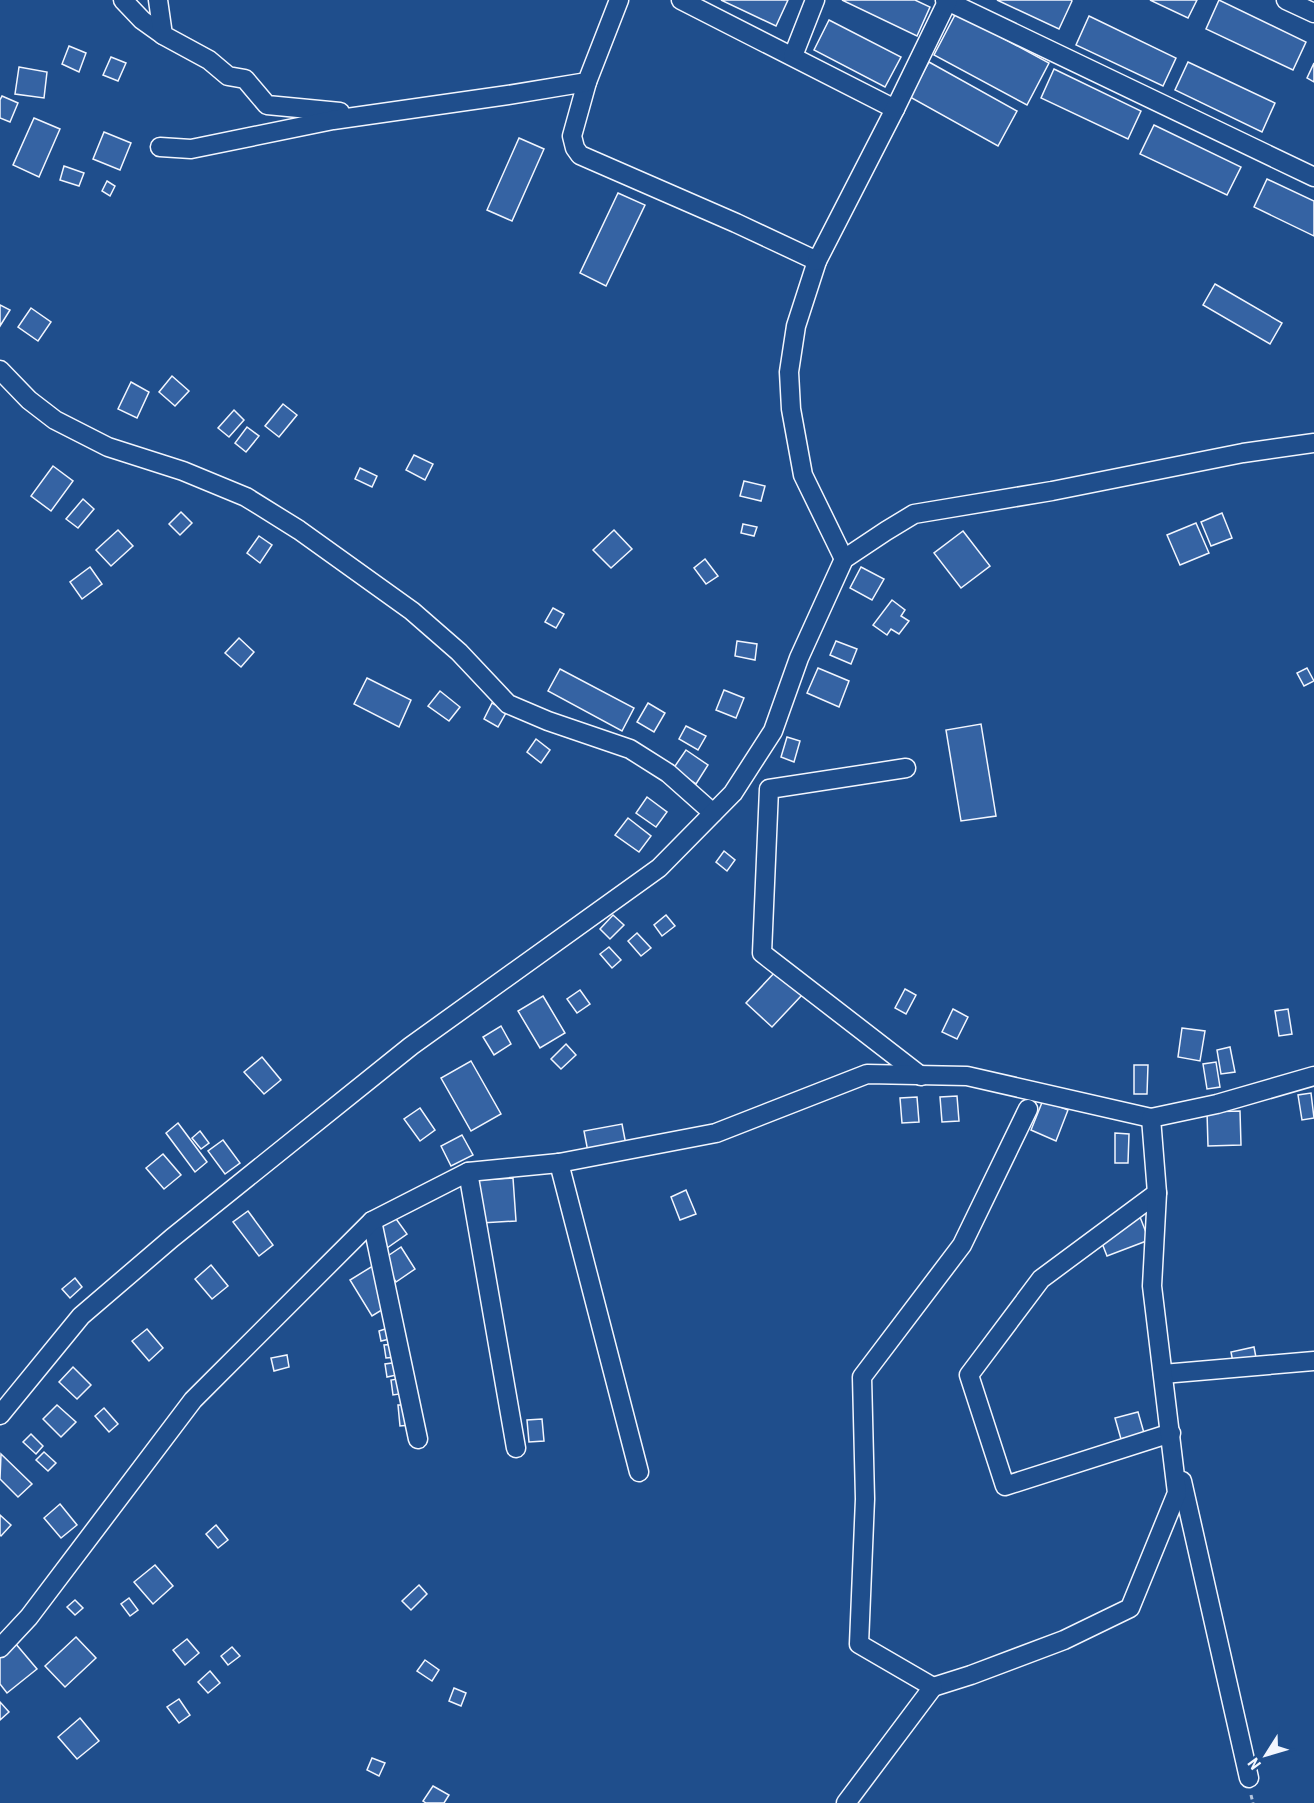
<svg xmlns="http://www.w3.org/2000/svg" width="1314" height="1803" font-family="'Roboto Condensed',sans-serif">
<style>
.building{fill:#3563a3;stroke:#f2f6ff;stroke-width:1.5}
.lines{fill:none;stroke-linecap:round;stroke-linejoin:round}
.minor-casing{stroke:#f2f6ff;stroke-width:21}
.path{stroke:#b3c4dc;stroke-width:3;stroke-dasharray:4.5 3;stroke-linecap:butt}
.minor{stroke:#1f4e8c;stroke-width:18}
</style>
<rect width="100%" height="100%" fill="#1f4e8c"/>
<!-- building -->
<g class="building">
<path d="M721,0h67l-12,26z"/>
<path d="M842,0h73l15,7 -13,29z"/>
<path d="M997,0h74l1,1 -13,28z"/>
<path d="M1150,0h47l-9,18z"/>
<path d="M1219,0l87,42 -13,28 -87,-41z"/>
<path d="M956,13l93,50 -22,42 -93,-50z"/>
<path d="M1089,16l87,42 -13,28 -87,-41z"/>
<path d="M829,20l72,37 -16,30 -71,-37z"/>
<path d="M69,46l17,7 -7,19 -17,-8z"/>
<path d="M111,57l15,6 -8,18 -15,-6z"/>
<path d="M929,62l88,49 -19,35 -88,-49z"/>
<path d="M1188,62l87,41 -13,29 -87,-42z"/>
<path d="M1314,63v19l-7,-4z"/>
<path d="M19,67l28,5 -3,26 -29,-4z"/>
<path d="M1054,69l87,42 -13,28 -87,-41z"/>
<path d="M2,96l16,7 -8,19 -10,-4v-18z"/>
<path d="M34,118l26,11 -21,48 -26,-12z"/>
<path d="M1154,125l87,42 -14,28 -87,-41z"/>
<path d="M104,132l27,11 -11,27 -27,-11z"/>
<path d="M519,138l25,11 -32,72 -25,-11z"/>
<path d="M64,166l20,7 -5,13 -19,-6z"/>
<path d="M1267,179l47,22v35l-60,-29z"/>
<path d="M107,181l8,5 -5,10 -8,-5z"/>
<path d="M618,193l27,12 -39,81 -26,-13z"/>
<path d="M1215,284l67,39 -12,21 -67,-39z"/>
<path d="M0,305l10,5 -10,16z"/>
<path d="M31,308l20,14 -13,19 -20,-14z"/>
<path d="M172,376l17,15 -14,15 -16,-14z"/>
<path d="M131,382l18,10 -12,26 -19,-9z"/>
<path d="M283,404l14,11 -18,22 -14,-11z"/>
<path d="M234,410l10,10 -15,17 -11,-9z"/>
<path d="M247,427l12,9 -13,16 -11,-9z"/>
<path d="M414,455l19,9 -8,16 -19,-10z"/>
<path d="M53,466l20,15 -22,30 -20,-15z"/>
<path d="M360,468l17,8 -5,11 -17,-8z"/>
<path d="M744,481l21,5 -4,15 -21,-5z"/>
<path d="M83,499l11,10 -16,19 -12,-9z"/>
<path d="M181,512l11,11 -12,12 -11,-11z"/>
<path d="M1222,513l10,25 -21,8 -10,-24z"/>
<path d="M1196,523l13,30 -29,12 -13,-30z"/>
<path d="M743,524l14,3 -3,9 -13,-3z"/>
<path d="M118,530l15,16 -22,20 -15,-16z"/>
<path d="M614,530l18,19 -21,19 -18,-18z"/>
<path d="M963,531l27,35 -29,22 -27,-35z"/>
<path d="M259,536l13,9 -12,18 -13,-10z"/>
<path d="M705,559l13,17 -12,8 -12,-16z"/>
<path d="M90,567l12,17 -20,15 -12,-17z"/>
<path d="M861,567l23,12 -12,21 -22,-12z"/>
<path d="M892,600l13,10 -4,6 8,5 -10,13 -8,-5 -4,6 -14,-10z"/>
<path d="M553,608l11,6 -8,14 -11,-6z"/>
<path d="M239,638l15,14 -13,15 -16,-14z"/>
<path d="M737,641l20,3 -2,16 -20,-4z"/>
<path d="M836,641l21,8 -6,15 -21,-9z"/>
<path d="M818,668l31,13 -10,26 -32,-14z"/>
<path d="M1307,668l7,13 -10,5 -7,-13z"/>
<path d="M560,669l74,39 -12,23 -74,-40z"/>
<path d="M367,678l44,22 -12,27 -45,-23z"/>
<path d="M724,690l20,8 -8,20 -20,-8z"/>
<path d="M440,691l20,16 -11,14 -21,-15z"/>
<path d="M492,703l15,8 -9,16 -14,-8z"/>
<path d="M648,703l17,10 -11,19 -17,-10z"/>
<path d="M981,724l15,92 -35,5 -15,-91z"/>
<path d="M686,726l20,10 -8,14 -19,-11z"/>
<path d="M787,737l13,4 -6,21 -13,-5z"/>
<path d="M536,739l14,11 -9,13 -14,-11z"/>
<path d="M686,750l22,15 -12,19 -23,-15z"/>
<path d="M647,797l20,15 -11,15 -20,-14z"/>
<path d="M628,818l23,18 -12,16 -24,-17z"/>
<path d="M724,851l11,9 -8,11 -11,-9z"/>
<path d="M613,915l11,10 -14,14 -10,-10z"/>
<path d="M666,915l9,11 -13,10 -8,-11z"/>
<path d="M637,933l14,15 -10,8 -13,-15z"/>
<path d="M609,947l12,13 -9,8 -12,-14z"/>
<path d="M776,971l26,24 -30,32 -26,-24z"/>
<path d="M905,989l11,6 -10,19 -11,-6z"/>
<path d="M580,990l10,14 -13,9 -10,-14z"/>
<path d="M543,996l22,37 -25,15 -22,-37z"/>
<path d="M953,1009l15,8 -11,22 -15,-7z"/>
<path d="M1288,1009l4,25 -13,2 -4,-25z"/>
<path d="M501,1026l10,18 -17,11 -11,-18z"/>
<path d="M1182,1028l23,3 -5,30 -22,-4z"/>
<path d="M566,1044l10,11 -15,14 -10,-10z"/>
<path d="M1230,1047l5,25 -14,2 -4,-24z"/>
<path d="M262,1057l19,23 -17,14 -20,-22z"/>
<path d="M471,1061l30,53 -30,17 -30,-53z"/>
<path d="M1216,1062l4,25 -13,2 -4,-25z"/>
<path d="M1134,1065h14l-1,29h-13z"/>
<path d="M1311,1093l3,25 -12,2 -4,-25z"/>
<path d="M957,1096l2,25 -17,1 -2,-25z"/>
<path d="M917,1097l2,25 -17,1 -2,-25z"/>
<path d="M1043,1100l25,10 -12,31 -25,-11z"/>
<path d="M420,1108l15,22 -15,11 -16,-22z"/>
<path d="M1240,1111l1,34 -33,1 -1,-34z"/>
<path d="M178,1123l29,39 -12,10 -29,-39z"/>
<path d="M622,1124l4,21 -38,7 -4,-21z"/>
<path d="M200,1131l9,12 -8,6 -9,-11z"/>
<path d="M1115,1133l14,1 -1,29h-13z"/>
<path d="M462,1135l11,20 -22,11 -10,-20z"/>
<path d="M223,1140l17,23 -15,11 -17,-23z"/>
<path d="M163,1154l18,21 -17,14 -18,-21z"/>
<path d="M513,1178l3,43 -35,2 -3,-43z"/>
<path d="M686,1190l10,24 -16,6 -9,-23z"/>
<path d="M248,1211l25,34 -14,11 -26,-34z"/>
<path d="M394,1216l13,18 -20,14 -13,-17z"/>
<path d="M1140,1217l9,23 -42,16 -9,-23z"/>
<path d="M401,1247l14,22 -19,13 -14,-22z"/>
<path d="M376,1264l22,36 -26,16 -22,-36z"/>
<path d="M211,1265l17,21 -16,13 -17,-20z"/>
<path d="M75,1278l7,9 -12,11 -8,-9z"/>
<path d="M391,1327l3,11 -13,3 -2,-10z"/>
<path d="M147,1329l16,19 -14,13 -17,-20z"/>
<path d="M396,1344l1,13 -11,1 -2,-13z"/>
<path d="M1254,1347l4,21 -23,5 -4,-21z"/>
<path d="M287,1355l2,12 -15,4 -3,-13z"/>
<path d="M399,1362l2,12 -14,3 -2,-13z"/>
<path d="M73,1367l18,18 -14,14 -18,-17z"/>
<path d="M403,1378l3,15 -13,2 -2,-15z"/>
<path d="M57,1405l19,17 -15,15 -18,-18z"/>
<path d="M398,1405h10l2,20 -10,1z"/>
<path d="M104,1408l14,16 -9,8 -14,-16z"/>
<path d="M1138,1412l6,21 -23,6 -6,-21z"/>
<path d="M542,1419l2,22 -15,1 -2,-22z"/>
<path d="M31,1434l12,12 -7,8 -13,-12z"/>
<path d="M44,1452l12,11 -8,8 -12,-11z"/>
<path d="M1,1454l31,30 -14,13 -18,-18z"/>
<path d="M60,1504l17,21 -16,13 -17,-20z"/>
<path d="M0,1515l11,10 -10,11 -1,-1z"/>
<path d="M216,1525l12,15 -10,8 -12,-14z"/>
<path d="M155,1565l18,21 -20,18 -19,-22z"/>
<path d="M419,1585l8,9 -16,16 -9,-9z"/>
<path d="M129,1598l9,12 -8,6 -9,-12z"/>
<path d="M75,1600l8,8 -8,7 -8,-8z"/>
<path d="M10,1637l27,32 -30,24 -7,-9v-39z"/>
<path d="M76,1637l20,21 -31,29 -20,-21z"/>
<path d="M187,1639l12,14 -14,12 -12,-15z"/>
<path d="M232,1647l8,9 -12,9 -7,-9z"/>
<path d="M425,1660l14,10 -7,11 -15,-10z"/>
<path d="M210,1671l10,12 -12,10 -10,-11z"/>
<path d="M454,1688l12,5 -5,13 -12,-5z"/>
<path d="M179,1699l11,16 -11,8 -12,-16z"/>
<path d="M0,1702l9,10 -9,8z"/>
<path d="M80,1718l19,23 -22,18 -19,-22z"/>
<path d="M372,1758l13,5 -6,13 -12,-6z"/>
<path d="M433,1786l16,9 -5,8h-18l-3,-2z"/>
</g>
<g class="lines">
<defs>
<g id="minor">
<path d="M123,0l19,20 21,15"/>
<path d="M158,0l5,35 46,25 19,16 17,3 22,26 73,7"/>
<path d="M681,0l214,109"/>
<path d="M945,0l369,177"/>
<path d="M1286,0l28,13"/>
<path d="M793,56l22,-56"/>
<path d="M587,82l-15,54 3,12 5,7 156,68 81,38 -21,65 -7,46 2,37 12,66 41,84"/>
<path d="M160,147l31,2 142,-29 175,-25 79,-13 32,-82"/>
<path d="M817,261l78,-152 53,-109"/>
<path d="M0,370l29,30 26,20 53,27 75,24 63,26 53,33 113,81 47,41 49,52 40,17 82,28 38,24 45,40"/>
<path d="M906,768l-137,21 -7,164 159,123"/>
<path d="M559,1163l80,309"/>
<path d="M468,1172l48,276"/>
<path d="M1157,1193l-116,86 -72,96 36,111 166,-53"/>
<path d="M372,1221l46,218"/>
<path d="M1163,1374l151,-13"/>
<path d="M0,1415l81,-99 91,-78 239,-192 248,-178 74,-75 40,-62 26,-73 45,-99 42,-28 28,-17 138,-23 191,-38 71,-10"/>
<path d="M1182,1481l67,297"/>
<path d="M0,1648l29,-31 164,-217 179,-179 96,-49 91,-9 157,-30 151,-59 100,2 184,42"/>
<path d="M933,1687l38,-12 93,-35 66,-32 47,-115 -25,-207 5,-93 -6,-75 66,-14 97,-28"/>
<path d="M846,1803l87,-116 -74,-43 6,-145 -3,-122 100,-132 66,-136"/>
</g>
</defs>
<!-- minor casing -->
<use href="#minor" class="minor-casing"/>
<!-- path -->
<path class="path" d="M1251,1795l2,8"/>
<!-- minor -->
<use href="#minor" class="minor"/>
</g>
<!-- north arrow -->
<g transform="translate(1266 1755) rotate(233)" stroke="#1f4e8c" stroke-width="4.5" paint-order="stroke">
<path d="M0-4.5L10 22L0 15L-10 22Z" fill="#f2f6ff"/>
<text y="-9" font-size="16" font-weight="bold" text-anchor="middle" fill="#f2f6ff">N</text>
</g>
</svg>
